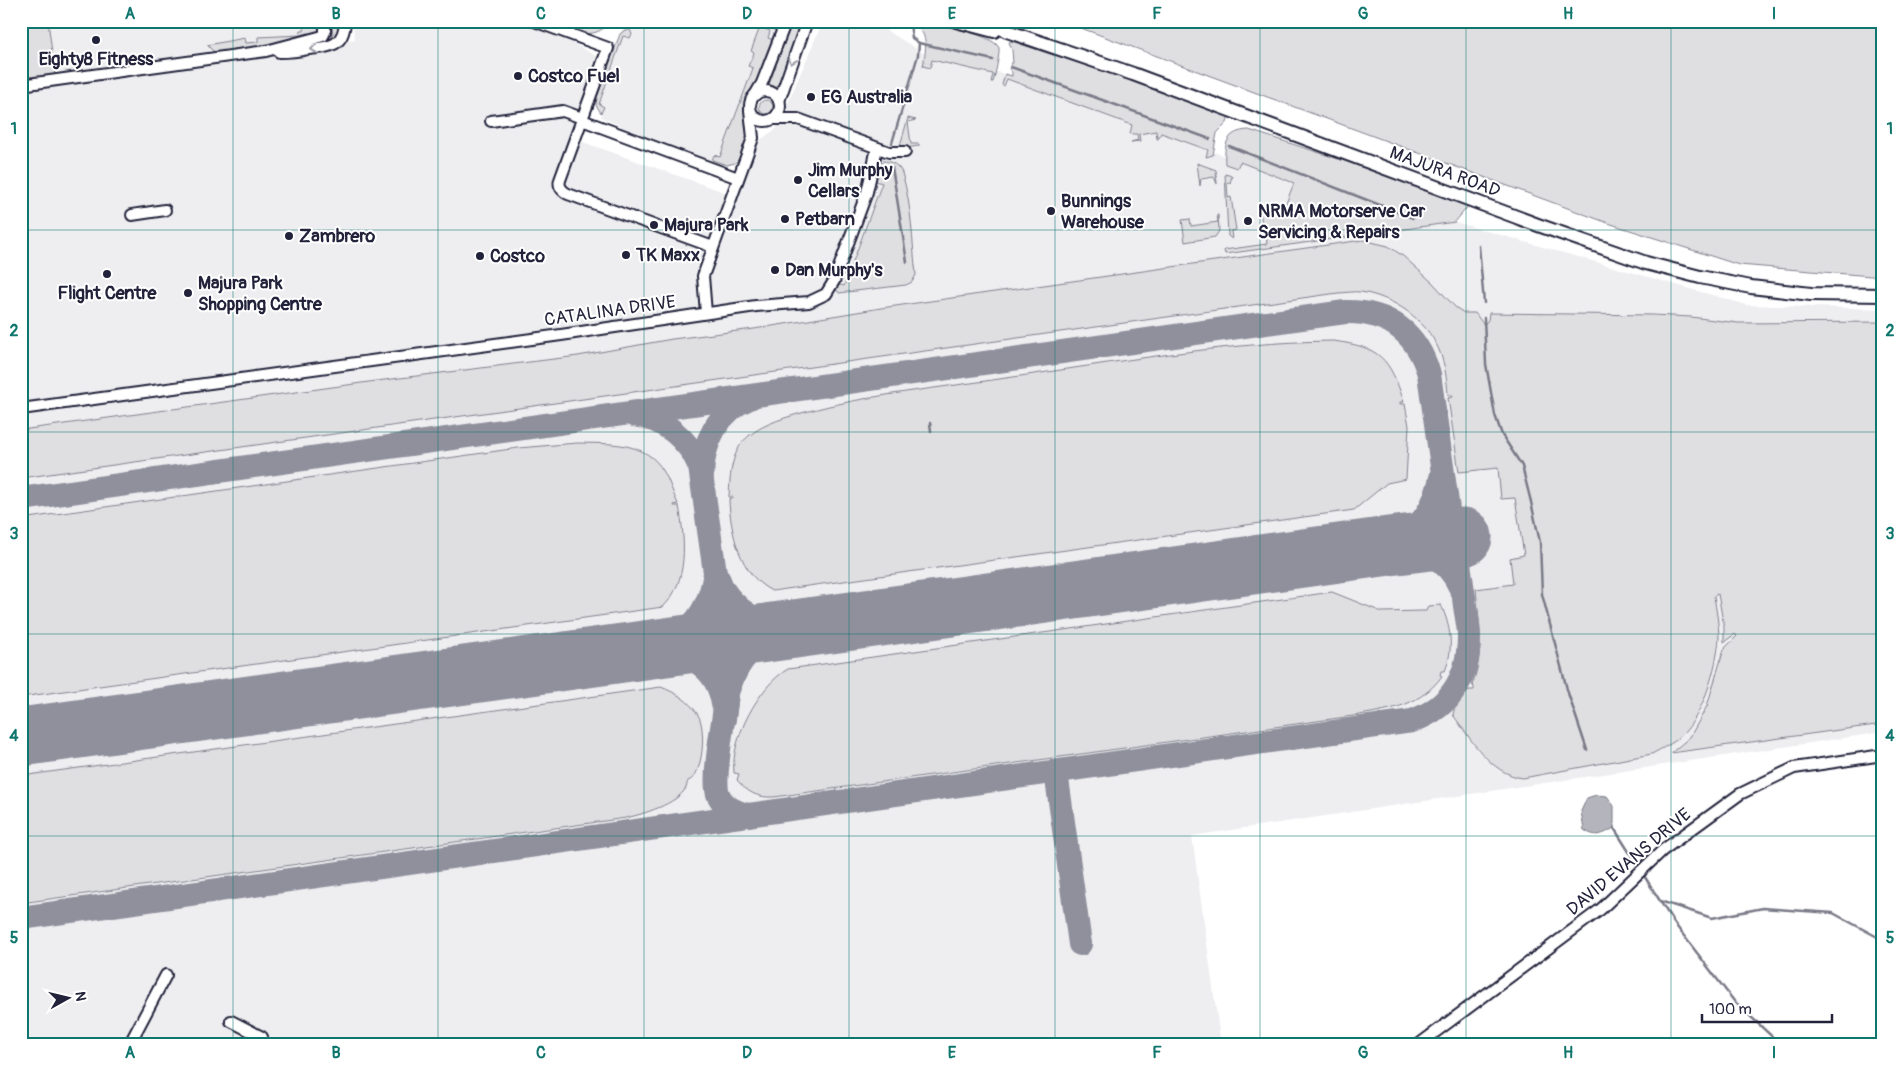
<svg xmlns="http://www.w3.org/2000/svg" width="1904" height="1066" font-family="Pangolin,sans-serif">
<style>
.built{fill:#eeeef1}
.green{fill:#dfdfe2;stroke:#80808e}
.water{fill:#b4b4bc;stroke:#7a7a88}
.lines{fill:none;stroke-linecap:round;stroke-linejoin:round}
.stream{stroke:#7a7a88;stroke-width:2.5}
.taxiway{stroke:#90909d;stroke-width:24}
.runway{stroke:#90909d;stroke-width:59}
.minor-casing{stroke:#22223b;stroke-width:14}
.major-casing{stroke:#22223b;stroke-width:16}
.minor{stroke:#fff;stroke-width:10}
.major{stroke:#fff;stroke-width:12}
.oneway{stroke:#9c9ca7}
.grid{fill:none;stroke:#0f766e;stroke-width:1;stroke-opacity:0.55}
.poi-dot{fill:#22223b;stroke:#fff;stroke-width:2}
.labels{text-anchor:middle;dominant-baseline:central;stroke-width:4;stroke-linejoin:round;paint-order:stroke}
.poi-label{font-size:18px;font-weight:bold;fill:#22223b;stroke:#fff;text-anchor:start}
.street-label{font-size:18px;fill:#22223b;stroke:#fff}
.neatline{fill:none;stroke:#0f766e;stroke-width:2}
.grid-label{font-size:16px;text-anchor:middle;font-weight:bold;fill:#0f766e}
</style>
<rect width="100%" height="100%" fill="#fff"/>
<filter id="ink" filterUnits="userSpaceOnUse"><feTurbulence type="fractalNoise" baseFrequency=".02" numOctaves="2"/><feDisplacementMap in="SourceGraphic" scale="10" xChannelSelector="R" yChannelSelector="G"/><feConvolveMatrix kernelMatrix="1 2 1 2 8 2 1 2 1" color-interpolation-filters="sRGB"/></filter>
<g filter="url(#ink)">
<!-- built -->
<g class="built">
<path d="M48,21h273v8l-1,2 -51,15 -214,30z"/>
<path d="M352,21h167l41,15 47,26 -27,79 158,56 22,-57 17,-12 43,-100 3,1 58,-2 44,27 80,20 289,108 -9,24 5,38 165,-22 292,83 136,4v423l-691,104 29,209h-1200v-954l255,-36 11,1 49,-7 7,-3 6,-6 6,-1z"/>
<path d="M625,21h155l-23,64 -11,15 -7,60 -2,2 -10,3 -10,-1 -98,-37 2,-1 -20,-9 1,-4 -6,-8 1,-7z"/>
</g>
<!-- green -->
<g class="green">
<path d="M21,21h27l7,55 -34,4z"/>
<path d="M305,21h16v8l-4,5 -48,12 -50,7 -6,-2 -6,-6 38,-7 1,5 12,-1v-5l42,-2 1,-4h3z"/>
<path d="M331,21h9l-1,8 -9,13 -1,-2 4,-7z"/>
<path d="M550,21h61c-19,23 -38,9 -61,0z"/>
<path d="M762,21h18l-3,10 -17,-6z"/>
<path d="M792,21h10l-25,67 -8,-4z"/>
<path d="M906,21c16,0 88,12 93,27 1,5 -4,28 -6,34h-2l2,-8 -61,-14 -2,8 -7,-2c4,-21 6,-37 -17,-45z"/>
<path d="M1062,21h821v256l-144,-12 -131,-42z"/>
<path d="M760,27l10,4 -2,7 6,2 -19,48 -6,7 -3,7v11l5,16 -10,28 -6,6 -8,2 -15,-5 2,-5 6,2 32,-86 1,-3 -5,-2 6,-13 -3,-2z"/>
<path d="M625,30h5l2,4 -2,4 -7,-2 -24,68 5,3 -3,6 -5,-8 1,-8 23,-63z"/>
<path d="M1011,41l45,15 2,-3 171,63 -2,7 -10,10 -4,22 -7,2 2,-7 -47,-17 -3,6h-1l-1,-8 -17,3 1,7 -9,1 7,-2 -1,-6h-7l2,-9 -125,-46 -3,7 -2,-1 3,-11 7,2v-4l-3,-3 2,-6h2l-1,-13 -3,-8z"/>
<circle cx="766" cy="107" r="7"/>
<path d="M908,118l8,2 -8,2 3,22h8v2l-20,3z"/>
<path d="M1249,130l99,32 121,43 -14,17 -230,32 -1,-4 43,-6 -1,-10h-2l-4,-22 15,-10 10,4 9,-23 -54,-21 -3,6 -12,-4c-1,-20 1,-33 24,-34z"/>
<path d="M883,161c7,-1 17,5 19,12 10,32 10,68 14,102l-4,7 -6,3 -67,8 -3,-4 1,-5 7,2 38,-103 -7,-2 3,-13z"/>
<path d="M1197,163l19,7 1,14 -3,-7 -13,2 -1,7z"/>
<path d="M1225,174l7,2 -2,7 -3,-1 1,16 3,-1 5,33 -5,1 1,8 -4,-3z"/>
<path d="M1217,215h1l1,16 -4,6 -30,5 -3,-22 8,-1 1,7 27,-4z"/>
<path d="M1363,240l25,6 15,10 30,27 22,24 9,6h11l9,12 4,-5 1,-7 164,2 38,2 47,6 145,-1v402l-212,29 19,-16 17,-31 17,-57 13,-13 -2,-2 -11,8v-15l-6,-33 -4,2c2,14 5,28 5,42 -2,29 -16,77 -37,97 -9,9 -20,13 -30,19l-129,24c-33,-4 -52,-39 -70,-63l1,-5 15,-20h5v-3l-2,-2c13,-33 7,-62 4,-96l37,-5 -3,-26 14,-3 -9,-57 -14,1 -3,-31 -39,4 -11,-74 5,-1v-2h-5c-1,-15 -3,-31 -9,-45 -13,-31 -46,-53 -78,-58 -7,-1 -16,1 -23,1l-1317,185v-48l355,-49 202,-25 94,-17 82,-10 127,-21z"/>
<path d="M1333,341c47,6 56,16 71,61h-4v2h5l4,22 -3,53 -19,4 -33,27 -582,81c-32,-15 -42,-60 -43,-92l4,-1v-1h-4c1,-22 2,-48 21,-62 15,-12 37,-18 55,-23 66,-18 135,-24 201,-34 108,-15 217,-36 327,-37z"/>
<path d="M577,443c31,1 69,-3 87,29 6,10 9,22 14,32l-4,1v1h5c6,33 10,76 -16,101l-642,90v-178l497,-71z"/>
<path d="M1332,592l50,20 40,-1h4l2,-5 13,-1c10,22 13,43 4,66h-4l-1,4 2,1c-21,29 -49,33 -82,39l-586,82c-17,1 -27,-5 -37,-17l2,-6 -5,-1c-4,-33 25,-88 54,-104z"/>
<path d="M661,687c15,6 28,13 37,28 8,12 6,61 -10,66 -1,2 -1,4 -2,7 -9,16 -43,26 -60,30l-605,85v-127z"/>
</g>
<!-- water -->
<path class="water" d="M1596,795l11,1 7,10v22c-12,7 -18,10 -30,2l-3,-19 6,-13z"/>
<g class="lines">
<!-- stream -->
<g class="stream">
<path d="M919,43l74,17"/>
<path d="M1011,67l199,72"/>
<path d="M892,143l26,-88 1,-12 -7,-5 -2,-14"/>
<path d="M1229,146l184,72"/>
<path d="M892,167l15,95"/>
<path d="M1479,246l5,57"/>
<path d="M1484,318l2,46 9,51 7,20 20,31 9,36 9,40 2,52 26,99 19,57"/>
<path d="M930,423l1,8"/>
<path d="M1614,828l26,41"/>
<path d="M1643,874l31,49 60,78 47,44"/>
<path d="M1660,901l52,17 51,-10 70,5 50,27"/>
</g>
<!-- taxiway -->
<g class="taxiway">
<path d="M634,415c31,4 54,24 66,52l27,190v36l-3,26"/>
<path d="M702,475c1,-33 16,-64 48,-77"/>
<path d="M21,499l1324,-187c44,-1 72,21 84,62l23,164"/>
<path d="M1389,546c31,0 58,11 71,41"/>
<path d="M1362,550c46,-11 68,-24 79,-72"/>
<path d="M719,580c3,9 8,16 14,22 35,38 88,24 132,18"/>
<path d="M653,649c35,4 64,16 70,55"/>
<path d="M636,651c43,-6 71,-30 78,-73"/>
<path d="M1056,772l24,172"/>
<path d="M748,815c-13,-3 -25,-8 -30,-21 -6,-17 7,-80 9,-101 14,-46 40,-60 85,-66"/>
<path d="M21,918l1391,-197c39,-14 57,-44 57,-85 0,-12 -4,-25 -5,-38 -3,-20 -6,-40 -8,-60"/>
</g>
<!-- runway -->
<path class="runway" d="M21,737l1368,-191 74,-9"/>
<defs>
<g id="minor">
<path d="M534,21l74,27 -48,132c-2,6 2,11 8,14l145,53"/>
<path d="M279,52c10,0 20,-1 29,-3 21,-2 36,-2 37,-28"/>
<path d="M21,85l245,-34 57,-15 2,-4v-11"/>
<circle cx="765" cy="106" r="15"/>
<path d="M755,95l7,-12 24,-62"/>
<path d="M779,101l28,-80"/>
<path d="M773,119h25l91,33h16"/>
<path d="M582,120l156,58"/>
<path d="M491,121l72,-10 19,7"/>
<path d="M132,215l33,-5"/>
<path d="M706,313l-3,-37 50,-138 -3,-28"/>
<path d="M21,409l540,-74 195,-29 53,-4 17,-8 8,-13 33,-89 10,-44"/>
<path d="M231,1021l31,16 -4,8"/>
<path d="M129,1045l37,-70"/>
<path d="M1418,1045l183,-136 62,-59 77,-56 54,-26 89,-13"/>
</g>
<g id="major">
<path d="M956,21l38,10"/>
<path d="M984,21l23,10 126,43 405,151 108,38 54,14 51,10 60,7 72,1"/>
</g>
</defs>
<!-- minor casing -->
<use href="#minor" class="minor-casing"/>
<!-- major casing -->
<use href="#major" class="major-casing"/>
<!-- minor -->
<use href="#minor" class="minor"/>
<!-- major -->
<use href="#major" class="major"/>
</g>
<!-- one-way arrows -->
<defs><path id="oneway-chevron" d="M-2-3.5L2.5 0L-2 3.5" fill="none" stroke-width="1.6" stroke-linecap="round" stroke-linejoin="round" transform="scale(1.25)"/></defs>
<g class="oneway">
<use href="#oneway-chevron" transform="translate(314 49) rotate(173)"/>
<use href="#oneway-chevron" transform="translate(792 61) rotate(110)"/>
</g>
</g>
<!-- grid -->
<path class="grid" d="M233,21v1024M438,21v1024M644,21v1024M849,21v1024M1055,21v1024M1260,21v1024M1466,21v1024M1671,21v1024M21,230h1862M21,432h1862M21,634h1862M21,836h1862"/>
<!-- markers -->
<g class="poi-dot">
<circle cx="96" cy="40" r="5"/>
<circle cx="518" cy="76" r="5"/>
<circle cx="811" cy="97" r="5"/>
<circle cx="798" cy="180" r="5"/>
<circle cx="1051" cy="211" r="5"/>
<circle cx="785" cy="219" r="5"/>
<circle cx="1248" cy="221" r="5"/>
<circle cx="654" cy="225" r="5"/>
<circle cx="289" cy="236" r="5"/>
<circle cx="626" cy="255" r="5"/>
<circle cx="480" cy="256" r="5"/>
<circle cx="775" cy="270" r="5"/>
<circle cx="107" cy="274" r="5"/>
<circle cx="188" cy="293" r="5"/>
</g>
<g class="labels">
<!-- poi labels -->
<g class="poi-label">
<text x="96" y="59" text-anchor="middle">Eighty8 Fitness</text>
<text x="528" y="76">Costco Fuel</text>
<text x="821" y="97">EG Australia</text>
<text x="808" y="170">Jim Murphy<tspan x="808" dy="21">Cellars</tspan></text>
<text x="1061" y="201">Bunnings<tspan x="1061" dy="21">Warehouse</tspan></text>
<text x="1258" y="211">NRMA Motorserve Car<tspan x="1258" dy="21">Servicing &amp; Repairs</tspan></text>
<text x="795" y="219">Petbarn</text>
<text x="664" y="225">Majura Park</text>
<text x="299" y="236">Zambrero</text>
<text x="636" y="255">TK Maxx</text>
<text x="490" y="256">Costco</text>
<text x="785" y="270">Dan Murphy's</text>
<text x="198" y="283">Majura Park<tspan x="198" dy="21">Shopping Centre</tspan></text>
<text x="107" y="293" text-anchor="middle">Flight Centre</text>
</g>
<!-- street labels -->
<g class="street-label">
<text transform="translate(1445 172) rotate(20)">MAJURA ROAD</text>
<text transform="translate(610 311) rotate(-8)">CATALINA DRIVE</text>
<text transform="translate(1629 862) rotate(-40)">DAVID EVANS DRIVE</text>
</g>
</g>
<!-- margin -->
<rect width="1904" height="1066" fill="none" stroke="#fff" stroke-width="55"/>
<!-- north arrow -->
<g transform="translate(68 998) rotate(82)" stroke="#ffffff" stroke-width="4" paint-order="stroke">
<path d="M0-4L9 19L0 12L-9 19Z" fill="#22223b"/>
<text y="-8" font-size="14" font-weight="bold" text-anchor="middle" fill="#22223b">N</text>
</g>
<!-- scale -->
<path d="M1702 1014v8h130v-8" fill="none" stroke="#22223b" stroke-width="2.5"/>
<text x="1709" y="1014" font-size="15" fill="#22223b" stroke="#ffffff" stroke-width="4" paint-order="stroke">100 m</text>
<rect x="28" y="28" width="1848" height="1010" class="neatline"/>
<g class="grid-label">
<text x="130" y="19">A</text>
<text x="336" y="19">B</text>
<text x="541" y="19">C</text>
<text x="747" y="19">D</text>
<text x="952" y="19">E</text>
<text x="1157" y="19">F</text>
<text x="1363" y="19">G</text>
<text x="1568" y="19">H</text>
<text x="1774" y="19">I</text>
<text x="14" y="134">1</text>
<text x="1890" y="134">1</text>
<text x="14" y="336">2</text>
<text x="1890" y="336">2</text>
<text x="14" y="539">3</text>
<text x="1890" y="539">3</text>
<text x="14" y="741">4</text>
<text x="1890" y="741">4</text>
<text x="14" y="943">5</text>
<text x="1890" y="943">5</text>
<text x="130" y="1058">A</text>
<text x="336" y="1058">B</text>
<text x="541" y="1058">C</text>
<text x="747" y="1058">D</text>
<text x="952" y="1058">E</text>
<text x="1157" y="1058">F</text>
<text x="1363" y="1058">G</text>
<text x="1568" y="1058">H</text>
<text x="1774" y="1058">I</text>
</g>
</svg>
